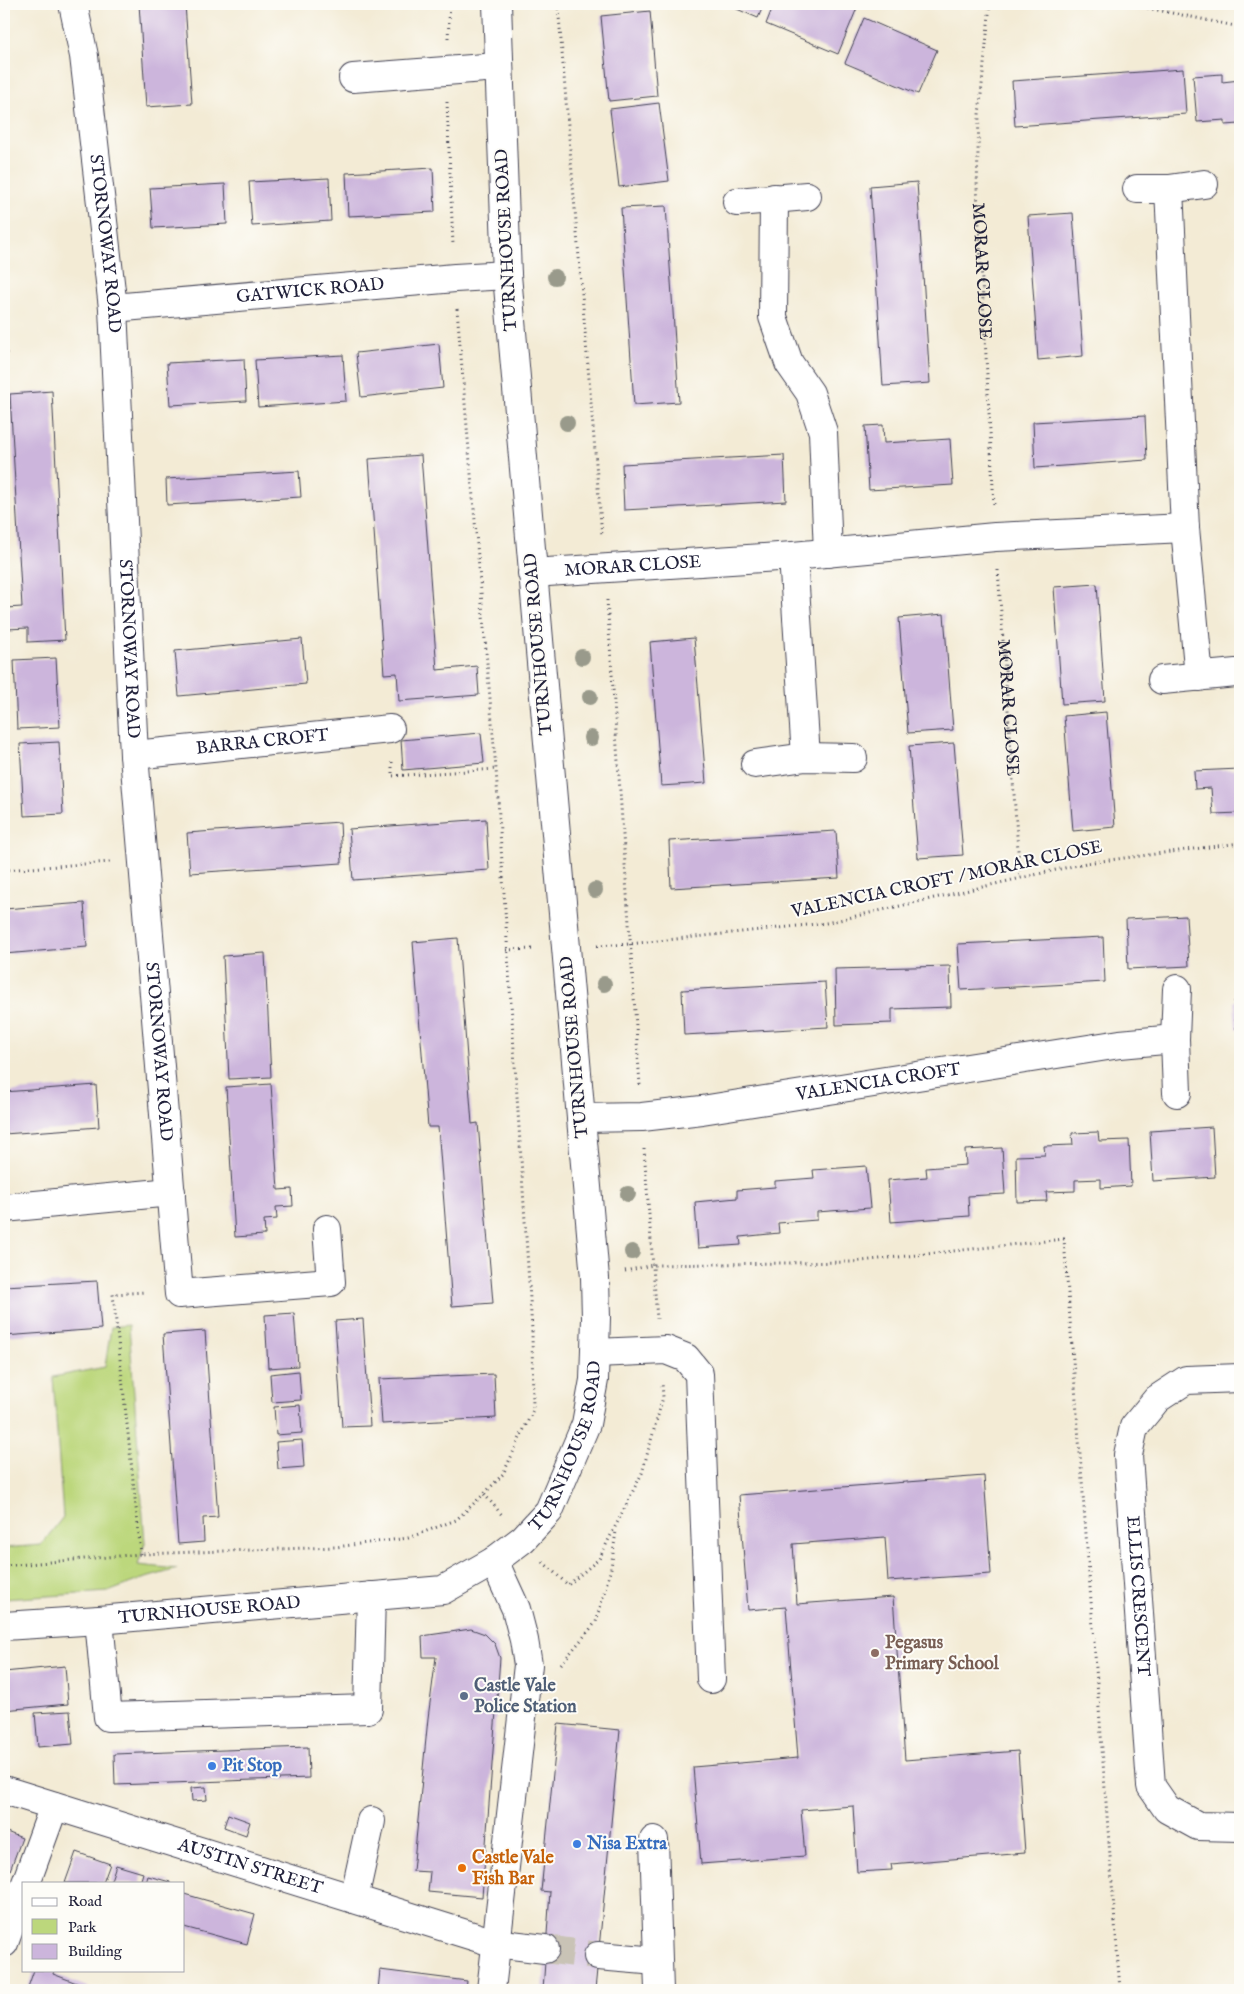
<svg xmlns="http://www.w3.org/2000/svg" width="1244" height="1994" font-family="'IM FELL English',serif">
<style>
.green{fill:#bcd77c;stroke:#6f7c5c}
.building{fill:#ccb5dc}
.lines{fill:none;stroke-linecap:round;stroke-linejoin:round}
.minor-tunnel{stroke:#c9c3b6;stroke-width:28;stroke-dasharray:28 14;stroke-linecap:butt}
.minor-casing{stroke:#414052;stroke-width:30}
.path{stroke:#414052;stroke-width:3;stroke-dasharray:1 4;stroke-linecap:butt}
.minor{stroke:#fff;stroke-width:28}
.tree{fill:#999a8b}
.education-dot{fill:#8d6e63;stroke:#fdfcf7;stroke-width:2}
.service-dot{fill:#5c6f8a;stroke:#fdfcf7;stroke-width:2}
.shop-dot{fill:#3f7fe0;stroke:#fdfcf7;stroke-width:2}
.food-dot{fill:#e8710a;stroke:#fdfcf7;stroke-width:2}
.labels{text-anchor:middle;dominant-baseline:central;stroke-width:4;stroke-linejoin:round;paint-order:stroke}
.street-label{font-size:18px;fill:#22223b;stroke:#fdfcf7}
.education-label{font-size:18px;font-weight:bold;fill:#785e54;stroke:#fdfcf7;text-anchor:start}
.service-label{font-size:18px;font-weight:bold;fill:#4e5e75;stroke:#fdfcf7;text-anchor:start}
.shop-label{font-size:18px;font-weight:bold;fill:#366cbe;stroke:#fdfcf7;text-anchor:start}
.food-label{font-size:18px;font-weight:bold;fill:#c56008;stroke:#fdfcf7;text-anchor:start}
</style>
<rect width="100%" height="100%" fill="#fdfcf7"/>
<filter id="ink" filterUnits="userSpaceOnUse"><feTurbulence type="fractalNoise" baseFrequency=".02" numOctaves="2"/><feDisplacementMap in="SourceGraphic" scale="10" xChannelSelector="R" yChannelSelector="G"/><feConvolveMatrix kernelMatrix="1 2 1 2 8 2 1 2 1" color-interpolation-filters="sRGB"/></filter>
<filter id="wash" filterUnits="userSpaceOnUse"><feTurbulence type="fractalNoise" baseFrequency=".0096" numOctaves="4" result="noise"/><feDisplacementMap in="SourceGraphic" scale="20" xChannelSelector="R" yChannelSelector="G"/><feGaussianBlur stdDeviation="1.12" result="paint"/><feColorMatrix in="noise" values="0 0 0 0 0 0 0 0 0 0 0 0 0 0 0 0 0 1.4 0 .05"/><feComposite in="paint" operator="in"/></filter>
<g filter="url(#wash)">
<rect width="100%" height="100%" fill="#f3ebd5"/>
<!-- green -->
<path class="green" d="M129,1325l16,218 -7,22 39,4 -38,11 -31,12 -104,7v-51l37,-3 22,-28 -10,-140 52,-10 6,-40z"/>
<g id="blocks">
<!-- building -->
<g class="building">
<path d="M139,4h46l7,100 -46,3z"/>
<path d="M603,4h16l-7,4z"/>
<path d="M725,4h39l-6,14z"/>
<path d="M774,4h73l10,4 -19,46 -72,-30z"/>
<path d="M650,11l7,85 -48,5 -8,-85z"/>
<path d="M864,18l73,32 -19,44 -73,-31z"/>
<path d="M1183,69l3,45 -171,12 -3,-45z"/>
<path d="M1222,74v8l18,-2v44l-15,1v-5l-28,2 -4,-46z"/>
<path d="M659,103l10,78 -50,6 -9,-78z"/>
<path d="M4,145h1l2,45h-3z"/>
<path d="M433,168l2,44 -87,4 -2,-43z"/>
<path d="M329,178l2,43 -79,5 -3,-44z"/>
<path d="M917,182l13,201 -47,3 -13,-200z"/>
<path d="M225,184l2,40 -74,4 -3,-40z"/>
<path d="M666,206l13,196 -45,3 -13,-197z"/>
<path d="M1073,213l10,143 -45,4 -10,-144z"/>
<path d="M4,304h1l3,80h-4z"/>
<path d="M439,344l4,44 -82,9 -5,-44z"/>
<path d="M343,355l3,46 -88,6 -3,-47z"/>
<path d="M244,359l2,42 -76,4 -3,-42z"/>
<path d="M52,391l13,249 -37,2v-14l-21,1 -1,-21 16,-1 -12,-213z"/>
<path d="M1145,416l2,44 -112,8 -2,-46z"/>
<path d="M883,425l1,18 66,-4 3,46 -84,5 -4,-64z"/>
<path d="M421,455l16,215 40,-4 2,29 -80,6 -2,-28 -13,1 -15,-215z"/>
<path d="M784,455l2,46 -162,9 -2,-46z"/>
<path d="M299,471l2,26 -134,8 -1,-26z"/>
<path d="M1097,584l8,117 -43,3 -8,-117z"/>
<path d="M944,614l9,116 -45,3 -9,-115z"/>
<path d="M694,638l12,145 -45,3 -11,-144z"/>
<path d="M302,639l4,45 -127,12 -4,-45z"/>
<path d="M56,658l4,69 -43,2 -3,-69z"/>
<path d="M1106,712l9,115 -42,4 -9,-115z"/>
<path d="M481,733l3,30 -81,7 -2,-30z"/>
<path d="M59,742l4,72 -39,2 -4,-72z"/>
<path d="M954,743l9,112 -45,3 -9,-112z"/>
<path d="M1240,769v44l-27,1 -2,-26 -16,1 -1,-18z"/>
<path d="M486,819l3,51 -136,10 -4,-51z"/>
<path d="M340,822l2,41 -152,10 -3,-40z"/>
<path d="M836,831l3,47 -168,10 -2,-47z"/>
<path d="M84,903l3,44 -83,7v-45z"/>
<path d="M1186,916l3,50 -61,3 -2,-50z"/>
<path d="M1103,937l2,45 -144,8 -3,-46z"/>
<path d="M458,938l14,186 6,-1 15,180 -41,3 -14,-179h-10l-15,-185z"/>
<path d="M265,953l6,124 -42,2 -6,-123z"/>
<path d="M950,966l1,41 -59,2v14l-56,2 -1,-56z"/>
<path d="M825,982l3,45 -144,8 -2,-45z"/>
<path d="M1240,1000v28l-4,1 -2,-28z"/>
<path d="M271,1084l7,106 14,-1 1,17 -17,1 1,12 -13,1 1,15 -30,2 -9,-150z"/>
<path d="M96,1085l3,42 -95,7v-42z"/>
<path d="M1212,1127l3,50 -62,4 -3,-50z"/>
<path d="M1098,1132l1,9 30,-1 2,46 -30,2v-9l-26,1v11l-29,1 1,9 -30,1 -1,-46 29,-1 -1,-9 29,-1 -1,-12z"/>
<path d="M1002,1148l3,46 -37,2 1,20 -78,6 -3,-42 39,-3 -1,-9 40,-3 -1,-15z"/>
<path d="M866,1166l4,42 -53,4v8l-39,3 1,10 -39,4 1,8 -43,3 -3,-46 42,-4v-8l38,-3v-6l39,-3 -1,-8z"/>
<path d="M97,1281l4,48 -97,7v-50z"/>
<path d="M294,1313l4,53 -30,2 -3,-53z"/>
<path d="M363,1319l7,107 -28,1 -7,-106z"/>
<path d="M205,1331l13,186 -15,1 1,24 -26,2 -15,-210z"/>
<path d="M299,1371l2,29 -29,2 -2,-28z"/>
<path d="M494,1374l2,44 -114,6 -3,-45z"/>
<path d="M300,1405l2,28 -26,2 -2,-28z"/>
<path d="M302,1440l2,27 -26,2 -2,-27z"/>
<path d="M984,1476l7,98 -103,7 -3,-44 -92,7 4,60 96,-7 12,163 113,-9 7,102 -134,11 1,6 -35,2 -4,-66 -52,4 4,46 -104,8 -8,-97 105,-9 -12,-151 -38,3 -9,-115z"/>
<path d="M471,1629l14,5 10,10 5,14 -18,239 -54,-5 2,-20 -17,-1 15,-153 8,-61h-13l-1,-21z"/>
<path d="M65,1666l3,38 -64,6v-38z"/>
<path d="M70,1711l3,33 -35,3 -3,-34z"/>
<path d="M558,1724l62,6 -25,260h-52l7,-98 -9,-1z"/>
<path d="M308,1747l1,31 -194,7 -1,-31z"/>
<path d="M206,1787l1,13 -15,1 -1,-13z"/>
<path d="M228,1814l22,8 -4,13 -22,-8z"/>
<path d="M4,1831l18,7 -13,35 -3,-2 -2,5z"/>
<path d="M76,1852l34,12 -7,19h-38z"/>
<path d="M116,1865l27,8 -3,10h-30z"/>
<path d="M148,1876l22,6v1h-24z"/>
<path d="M184,1894l71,20 -8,30 -63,-17z"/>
<path d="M34,1970h20l-1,4 42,16h-68z"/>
<path d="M380,1970l87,11 -1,9h-88z"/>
</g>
</g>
</g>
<g filter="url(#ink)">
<use href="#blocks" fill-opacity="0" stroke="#414052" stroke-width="1"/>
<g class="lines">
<!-- minor-tunnel -->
<path class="minor-tunnel" d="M545,1949l53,7"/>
<defs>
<g id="minor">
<path id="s3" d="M73,4l11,52 29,252 21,447 45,539 152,-12 -4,-53"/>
<path d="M353,78l145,-11"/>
<path d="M1137,189h32l35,-5"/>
<path d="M1169,189l16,339 14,149"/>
<path d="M774,198l-1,119 16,46 21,30 13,39 5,121"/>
<path d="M737,202l70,-6"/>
<path id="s4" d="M113,308l342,-30 52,-3"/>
<path d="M793,556l13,201"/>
<path id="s5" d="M532,573l261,-17 202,-19 190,-9"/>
<path d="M1162,680l74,-7"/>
<path id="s6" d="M134,755l256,-26"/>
<path d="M755,764l51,-7 47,1"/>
<path d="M1177,989l-2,50 2,54"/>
<path id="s7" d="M581,1118l61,-1 60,-7 418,-66 55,-5"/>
<path d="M4,1208l167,-16"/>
<path d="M595,1353l71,-3 20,8 13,16 12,305"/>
<path id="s8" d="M1240,1378l-54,2 -29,19 -23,28 -6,28 23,331 16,23 31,17 42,1"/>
<path d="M99,1620l9,97 260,-8 3,-113"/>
<path id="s9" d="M4,1626l95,-6 344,-30 51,-29 29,-22 26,-28 37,-87 8,-44 2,-62 -1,-40 -88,-1003 -10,-271"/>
<path id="s10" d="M4,1790l491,153 50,6"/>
<path d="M654,1840l5,150"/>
<path d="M26,1883l28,-77"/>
<path d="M354,1899l17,-78"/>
<path d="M4,1943l20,-55"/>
<path d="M598,1956l59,5"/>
<path d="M491,1990l37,-325 -4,-25 -8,-31 -22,-48"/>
</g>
</defs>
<!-- minor casing -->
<use href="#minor" class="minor-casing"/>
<!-- path -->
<g class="path">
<path d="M558,4l44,532"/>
<path id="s1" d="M990,4l-11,111 -2,73 17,318"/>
<path d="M1128,4l112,23"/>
<path d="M448,38l2,-34"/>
<path d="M447,102l6,143"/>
<path d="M457,309l39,460 36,561 1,80 -30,64 -19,20"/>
<path id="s2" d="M998,570l22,308"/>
<path d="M607,600l33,485"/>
<path d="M392,762v14l104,-7"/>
<path d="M4,870l106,-8"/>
<path d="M597,946l32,-2 197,-21 260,-60 154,-20"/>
<path d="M506,950l29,-1"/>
<path d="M644,1149l13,170"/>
<path d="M625,1271l28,-6 199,-3 212,-23 56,751"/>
<path d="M141,1554l-28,-260 33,-2"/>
<path d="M543,1562l25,23 31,-26 43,-86 21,-76 -1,-14"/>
<path d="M4,1566l137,-12 195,-7 72,-9 48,-18 28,-26 19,22"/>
<path d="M561,1664l35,-42 15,-54 5,-37"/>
</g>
<!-- minor -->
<use href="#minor" class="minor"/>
</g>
<!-- trees -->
<g class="tree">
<circle cx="555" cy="277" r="8"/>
<circle cx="567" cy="423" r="8"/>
<circle cx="582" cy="657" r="8"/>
<circle cx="590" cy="697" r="8"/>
<circle cx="591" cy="738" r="8"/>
<circle cx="595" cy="890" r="8"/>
<circle cx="604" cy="984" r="8"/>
<circle cx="628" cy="1194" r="8"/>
<circle cx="632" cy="1252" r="8"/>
</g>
</g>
<!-- markers -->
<circle class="education-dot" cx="875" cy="1653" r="5"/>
<circle class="service-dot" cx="464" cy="1696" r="5"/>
<g class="shop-dot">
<circle cx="212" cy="1766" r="5"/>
<circle cx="577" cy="1844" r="5"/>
</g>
<circle class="food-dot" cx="462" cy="1868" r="5"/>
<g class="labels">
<!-- street labels -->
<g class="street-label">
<text transform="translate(507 240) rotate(-93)">TURNHOUSE ROAD</text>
<text stroke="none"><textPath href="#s3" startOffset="242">STORNOWAY ROAD</textPath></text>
<text stroke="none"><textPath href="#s1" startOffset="268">MORAR CLOSE</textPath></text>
<text stroke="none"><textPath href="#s4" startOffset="198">GATWICK ROAD</textPath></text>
<text stroke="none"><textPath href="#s5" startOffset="101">MORAR CLOSE</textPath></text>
<text transform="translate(539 644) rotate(-95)">TURNHOUSE ROAD</text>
<text stroke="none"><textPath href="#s3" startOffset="648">STORNOWAY ROAD</textPath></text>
<text stroke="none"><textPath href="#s2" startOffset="138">MORAR CLOSE</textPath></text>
<text stroke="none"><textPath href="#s6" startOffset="129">BARRA CROFT</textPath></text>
<text transform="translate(947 880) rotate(-12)">VALENCIA CROFT / MORAR CLOSE</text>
<text transform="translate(575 1047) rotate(-95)">TURNHOUSE ROAD</text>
<text stroke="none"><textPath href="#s3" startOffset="1052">STORNOWAY ROAD</textPath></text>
<text stroke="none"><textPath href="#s7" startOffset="300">VALENCIA CROFT</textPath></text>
<text stroke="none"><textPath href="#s9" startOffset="641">TURNHOUSE ROAD</textPath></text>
<text stroke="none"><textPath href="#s8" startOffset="295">ELLIS CRESCENT</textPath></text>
<text stroke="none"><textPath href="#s9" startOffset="206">TURNHOUSE ROAD</textPath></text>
<text stroke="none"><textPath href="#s10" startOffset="258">AUSTIN STREET</textPath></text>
</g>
<!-- education labels -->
<g class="education-label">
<text x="885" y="1643">Pegasus<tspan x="885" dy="21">Primary School</tspan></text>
</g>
<!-- service labels -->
<g class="service-label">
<text x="474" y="1686">Castle Vale<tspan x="474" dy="21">Police Station</tspan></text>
</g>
<!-- shop labels -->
<g class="shop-label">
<text x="222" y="1766">Pit Stop</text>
<text x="587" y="1844">Nisa Extra</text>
</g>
<!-- food labels -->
<g class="food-label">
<text x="472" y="1858">Castle Vale<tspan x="472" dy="21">Fish Bar</tspan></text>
</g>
</g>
<!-- margin -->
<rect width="1244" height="1994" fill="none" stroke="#fdfcf7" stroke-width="20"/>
<!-- legend -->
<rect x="22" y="1882" width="162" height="90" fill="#fdfcf7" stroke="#a5a5ac"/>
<rect x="32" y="1898" width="25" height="8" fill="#ffffff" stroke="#a5a5ac"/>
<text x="68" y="1906" font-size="15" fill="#22223b">Road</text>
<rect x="32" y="1919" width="25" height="15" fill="#bcd77c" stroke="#a5a5ac"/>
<text x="68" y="1932" font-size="15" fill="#22223b">Park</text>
<rect x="32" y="1944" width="25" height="15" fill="#ccb5dc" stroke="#a5a5ac"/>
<text x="68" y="1956" font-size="15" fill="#22223b">Building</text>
</svg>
